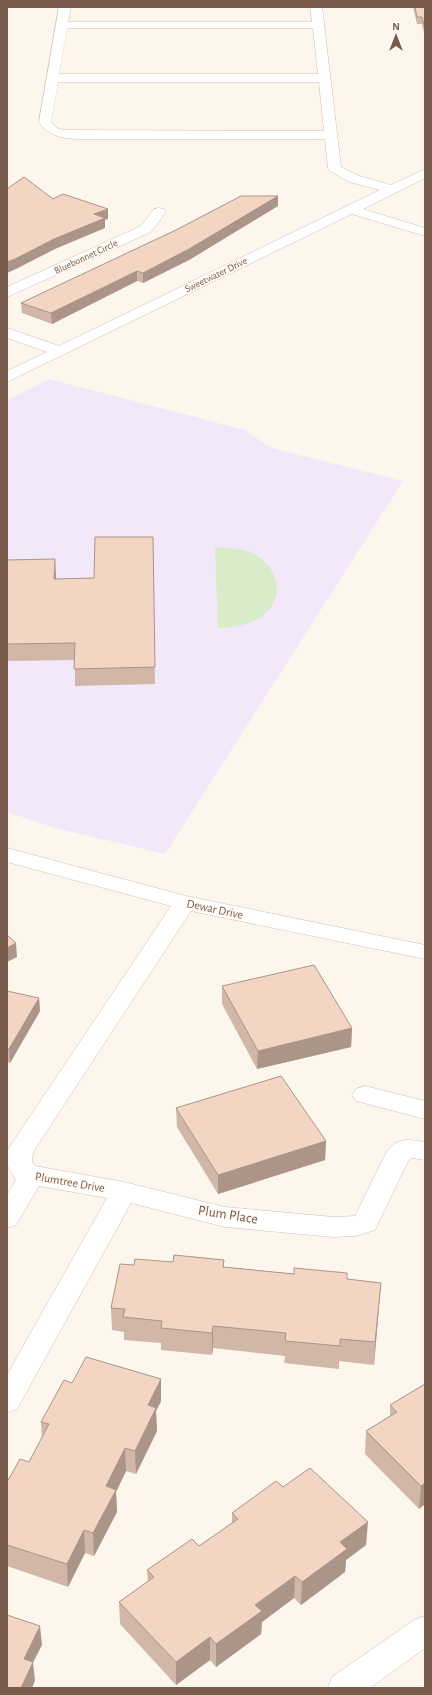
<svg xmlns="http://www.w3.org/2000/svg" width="432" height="1695" font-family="'Alegreya Sans',sans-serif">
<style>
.education{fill:#f3e8fa}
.green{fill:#d8ecc9}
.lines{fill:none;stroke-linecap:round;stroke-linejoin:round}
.minor-casing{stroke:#d1beb0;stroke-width:1}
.minor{fill:#fff;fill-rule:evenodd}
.wall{fill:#d1b7a8}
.shaded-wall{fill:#aa9588}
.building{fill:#f3d5c3;stroke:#aa9588}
.labels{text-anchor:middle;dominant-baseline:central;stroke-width:3;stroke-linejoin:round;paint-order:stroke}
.far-street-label{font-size:10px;fill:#7a5c4d;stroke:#fffaf3}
.street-label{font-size:12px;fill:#7a5c4d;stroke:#fffaf3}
.near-street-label{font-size:14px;fill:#7a5c4d;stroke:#fffaf3}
</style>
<rect width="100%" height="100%" fill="#fdf6ec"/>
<!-- education -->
<path class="education" d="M49,379l196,51 26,18 132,33 -238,373 -110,-26 -48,-16v-412z"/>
<!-- green -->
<path class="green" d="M215,547c9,1 19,1 28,3 28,6 46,39 24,62 -13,13 -32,15 -49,16z"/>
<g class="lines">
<defs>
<g id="minor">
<path d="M59,7h12l-3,15h244l-2,-15h12l19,160 18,9 32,9 34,-16v9l-62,31 62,19v8l-73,-22 -345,168v-11l40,-19 -40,-14v-10l52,18 321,-156 -31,-8 -19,-11 -2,-3 -3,-29h-249c-16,-1 -28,-4 -37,-17zM67,28h246l5,46h-259zM58,82h261l5,49 -260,-1 -7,-2 -6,-6z"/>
<path d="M159,208l5,1 2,3 -15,20 -144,65v-10l134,-61 13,-17z"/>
<path d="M7,848l179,48 239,49v14l-234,-48 -158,241 -1,10 3,4 89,16 101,25 108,10 22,-1 30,-61c10,-18 22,-16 40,-13v18l-13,-2 -4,3 -33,69 -19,6 -23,1 -108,-10 -94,-24 -114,206 -10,4v-38l100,-177 -68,-12 -23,39 -9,3v-33l9,-15 -9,-15v-14l164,-245 -164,-44z"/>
<path d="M365,1086l60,15v18l-69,-18 -4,-6 4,-6z"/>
<path d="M425,1616v32l-55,40h-42l4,-11 82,-57z"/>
</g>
</defs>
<!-- minor casing -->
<use href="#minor" class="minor-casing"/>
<!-- minor -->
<use href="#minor" class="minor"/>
</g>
<!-- wall -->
<g class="wall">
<path d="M413,7h12v30l-3,-13h-5z"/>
<path d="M278,206l-89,54 -46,23 -6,-2 -85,43 -30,-11 -1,-10z"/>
<path d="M153,537l2,147 -80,2v-26l-68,1v-101l49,15v4l38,-1z"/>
<path d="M222,986l130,42 -1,19 -94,22 -35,-65z"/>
<path d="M7,991l32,7 1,13 -30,52 -3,-1z"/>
<path d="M176,1108l150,33 -1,19 -107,34 -41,-67z"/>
<path d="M224,1260v7l157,16 -7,82 -35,-4v8l-55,-6 1,-7 -72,-8 -1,7 -51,-5v-7l-37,-3v-8l-12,-2 -1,-22 23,-43 39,-3z"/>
<path d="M161,1379v22l-5,10 1,20 -21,43 -10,-3 -10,21 1,20 -23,44 -9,-3 -17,34 -61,-21v-84l22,-20 13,-24 -1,-16 31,-39z"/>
<path d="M425,1384v120l-6,5 -54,-55 1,-23 24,-15v-11z"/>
<path d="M283,1487l83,58 -20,15 -1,12 -44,33 -7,-7 -32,24 -1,12 -45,33 -6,-7 -34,25 -56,-61 -1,-22 29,-20 -1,-12 52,-24 33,-23v-10z"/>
</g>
<!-- shaded-wall -->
<g class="shaded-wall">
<path d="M278,196v10l-89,54 -46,23v-10z"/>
<path d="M108,209v10l-3,1v8l-50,21 -39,20 -9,4v-11l87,-48z"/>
<path d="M137,271v10l-85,43 -1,-11z"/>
<path d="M55,559l1,16 -1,20 -1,-16z"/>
<path d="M16,943l1,14 -10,5v-14z"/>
<path d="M39,998l1,13 -30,52 -1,-14z"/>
<path d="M352,1028l-1,19 -94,22 1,-18z"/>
<path d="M326,1141l-1,19 -107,34v-19z"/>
<path d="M381,1283l-2,22 -5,60 1,-23z"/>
<path d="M213,1326v22l-1,7v-22z"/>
<path d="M161,1379v22l-5,10 1,20 -21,43 -1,-23 13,-46z"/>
<path d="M125,1448l1,23 -10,21 1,20 -23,44 -1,-23 13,-47z"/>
<path d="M425,1483v21l-6,5 2,-23z"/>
<path d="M368,1522l-2,23 -20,15 -1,12 -44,33 1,-23 38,-40z"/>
<path d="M84,1530l1,23 -17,34 -1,-23z"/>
<path d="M295,1576l-1,22 -32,24 -1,12 -45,33v-23l39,-39z"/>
<path d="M40,1626l2,19 -17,33 -1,-19z"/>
<path d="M210,1637v23l-34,25v-23z"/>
<path d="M33,1662l2,19 -3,7h-11z"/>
</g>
<!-- building -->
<g class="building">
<path d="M415,7h10v21l-3,-11h-5z"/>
<path d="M24,177l29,22 10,-5 45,15 -14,5 11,4 -51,21 -39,20 -8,3v-73z"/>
<path d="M241,196h37l-89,53 -46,24 -6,-2 -86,42 -30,-10 155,-73z"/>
<path d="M95,537h58l2,130 -81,2 1,-26 -68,1v-84l48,-1 -1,20 40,-1z"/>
<path d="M7,935l9,8 -9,5z"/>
<path d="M314,965l38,63 -94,23 -36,-65z"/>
<path d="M7,991l32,7 -30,51h-2z"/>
<path d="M281,1076l45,65 -108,34 -42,-67z"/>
<path d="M174,1255l50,5 -1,7 71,7v-6l53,5v6l34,4 -6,59 -35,-3v7l-55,-5 1,-8 -73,-7 -1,7 -51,-5 1,-7 -39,-4 2,-8 -14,-1 9,-44 14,1 1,-6 38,3z"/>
<path d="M86,1357l75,22 -13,26 8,3 -21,43 -10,-3 -19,38 10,4 -23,43 -9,-3 -17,34 -60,-19v-63l13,-23 9,3 20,-38 -8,-2 23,-42 8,3z"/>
<path d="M425,1384v99l-4,3 -55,-55 31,-19 -7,-7z"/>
<path d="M310,1468l58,54 -28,20 7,7 -45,33 -7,-6 -40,29 7,6 -46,33 -6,-7 -34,25 -57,-60 35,-25 -7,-7 45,-31 7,7 39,-27 -6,-6 44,-32 7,6z"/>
<path d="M7,1615l33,11 -16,33 9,3 -12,26h-14z"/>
</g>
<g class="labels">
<!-- far-street labels -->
<g class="far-street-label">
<text transform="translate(86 257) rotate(-25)">Bluebonnet Circle</text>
<text transform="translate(216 275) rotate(-26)">Sweetwater Drive</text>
</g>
<!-- street labels -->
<g class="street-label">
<text transform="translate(215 909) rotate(12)">Dewar Drive</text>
<text transform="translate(70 1182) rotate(10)">Plumtree Drive</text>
</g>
<!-- near-street labels -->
<g class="near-street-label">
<text transform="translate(228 1215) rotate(9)">Plum Place</text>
</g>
</g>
<!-- border -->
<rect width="432" height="1695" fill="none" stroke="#7a5c4d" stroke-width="16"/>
<!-- north arrow -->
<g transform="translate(396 36)" stroke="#fffaf3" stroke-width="3" paint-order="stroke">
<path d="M0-3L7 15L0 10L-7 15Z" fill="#7a5c4d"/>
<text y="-6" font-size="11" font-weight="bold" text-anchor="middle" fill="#7a5c4d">N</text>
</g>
</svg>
